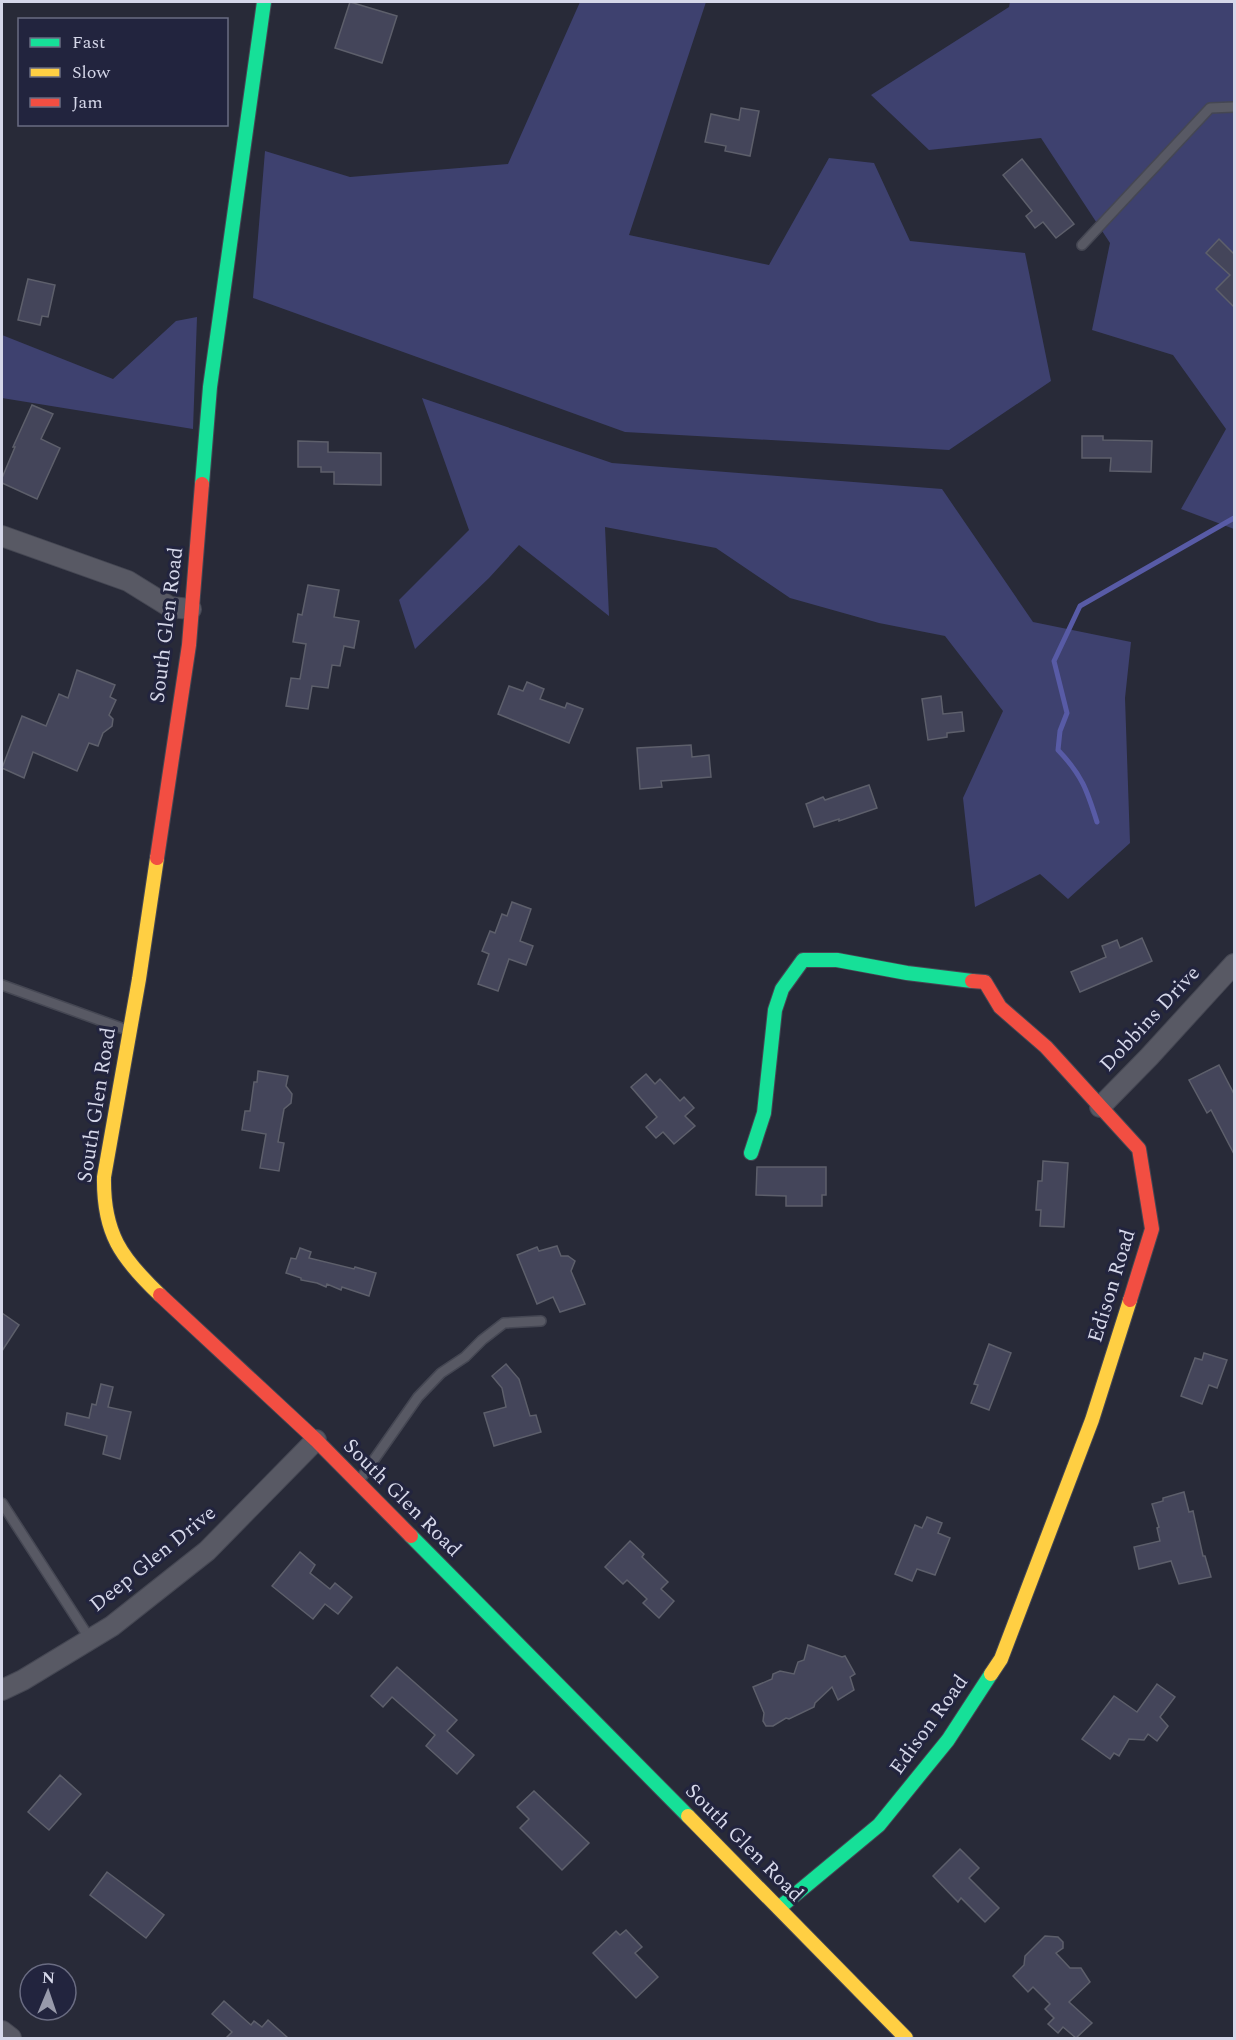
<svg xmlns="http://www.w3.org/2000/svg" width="1236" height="2040" font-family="Spectral,serif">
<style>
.green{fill:#3e416f}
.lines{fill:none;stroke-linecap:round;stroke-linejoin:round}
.stream{stroke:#585ba6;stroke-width:5}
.building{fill:#44455a;stroke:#5d5f6b;stroke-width:1.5}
.lane-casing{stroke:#454753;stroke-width:12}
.street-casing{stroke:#454753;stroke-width:22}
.fast-casing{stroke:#454753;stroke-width:16}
.slow-casing{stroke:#454753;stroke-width:16}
.jam-casing{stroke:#454753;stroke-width:16}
.lane{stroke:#585964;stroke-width:9}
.street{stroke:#585964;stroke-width:20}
.fast{stroke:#16e098;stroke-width:14}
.slow{stroke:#ffcf43;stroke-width:14}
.jam{stroke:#f24e42;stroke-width:14}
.labels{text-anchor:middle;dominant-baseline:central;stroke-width:6;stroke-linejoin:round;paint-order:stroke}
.street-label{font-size:21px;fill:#d5d7e9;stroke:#22243e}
</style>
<rect width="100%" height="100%" fill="#282a38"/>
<!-- green -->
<g class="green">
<path d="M580,2h126l-77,233 140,30 60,-107 45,5 36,78 115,12 26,128 -102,69 -324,-18 -372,-134 12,-147 85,26 158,-13z"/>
<path d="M1010,2h224v527l-53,-20 45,-80 -53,-74 -81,-25 18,-87 -69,-105 -112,12 -58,-55 138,-88z"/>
<path d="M197,317l-4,112 -191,-31v-63l111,44 63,-58z"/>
<path d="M422,398l190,65 330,26 91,133 98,20 -6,56 5,145 -62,56 -28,-25 -65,33 -12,-109 40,-87 -58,-75 -66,-13 -89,-25 -74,-50 -111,-21 4,89 -90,-71 -30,33 -74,71 -16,-49 70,-70z"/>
</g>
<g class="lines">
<!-- stream -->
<path class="stream" d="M1097,822c-10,-32 -15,-47 -39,-72l2,-19 7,-18 -13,-52 26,-55 154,-88"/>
</g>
<!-- building -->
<g class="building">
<path d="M350,2l47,14 -15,47 -47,-15z"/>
<path d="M741,108l18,3 -9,45 -25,-5 1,-5 -21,-4 6,-28 28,6z"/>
<path d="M1022,159l52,65 -18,14 -13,-16 -8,6 -9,-12 6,-5 -29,-36z"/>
<path d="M1219,239l15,15v53l-18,-18 14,-14 -24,-22z"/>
<path d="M28,279l27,6 -7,32 -6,-1 -2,9 -22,-5z"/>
<path d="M32,405l21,9 -12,25 19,9 -23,51 -35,-16v-5l13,-31h-2z"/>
<path d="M1082,436h21v4l49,1 -1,31 -41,-1 1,-13h-29z"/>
<path d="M298,441l30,1v10l53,1v32l-47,-1v-12h-13v-5h-23z"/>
<path d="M308,585l31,5 -5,27 25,4 -5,27 -10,-2 -4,20 -8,-1 -4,23 -16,-2 -4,23 -22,-3 5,-28 9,1 6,-35 -13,-2 5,-28 4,1z"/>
<path d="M77,670l38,15 -5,12 6,3 -7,15 4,4 -1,7 -9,7 -5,13 -9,-3 -12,28 -44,-19 -9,26 -22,-10 20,-52 24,10 13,-32 9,4z"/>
<path d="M527,682l17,7 -4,10 25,9 2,-5 16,6 -14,34 -71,-29 11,-28 14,5z"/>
<path d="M941,696l2,18 19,-2 2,19 -17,2v4l-19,3 -6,-41z"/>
<path d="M691,745l1,12 17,-2 2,22 -50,4 1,6 -22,2 -3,-41z"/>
<path d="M869,785l8,23 -38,13v-2l-25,8 -8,-23 17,-7 2,3z"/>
<path d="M512,902l19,7 -11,32 13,5 -7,19 -17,-6 -11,32 -20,-7 11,-30 -7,-3 8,-20 5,2 7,-19 5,2z"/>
<path d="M1142,938l10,23 -72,31 -9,-20 35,-15 -4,-11 15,-6 3,8z"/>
<path d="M1219,1065l15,29v60l-23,-44 -4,3 -18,-33z"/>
<path d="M258,1071l30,5 -2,10 6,8 -1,9 -7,6 -6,33 6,1 -5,28 -19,-3 6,-34 -24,-4 3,-19h5l4,-29h3z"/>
<path d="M646,1074l9,10 5,-5 20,22 4,-4 10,11 -9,8 10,10 -21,18 -11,-12 -7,6 -10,-11 11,-10 -26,-30z"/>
<path d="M1043,1161l25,2 -4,64 -24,-1 1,-16h-5l2,-29h4z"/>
<path d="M826,1167v28h-4v11h-36v-10l-30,-1 1,-28z"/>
<path d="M557,1246l4,10h7l7,5 -4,10 14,33 -25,8 -7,-15 -16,7 -20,-49 20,-8 2,4z"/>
<path d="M300,1248l11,4 -2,6 45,11 1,-2 21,6 -7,23 -27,-9 -1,3 -14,-6 -1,3 -9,-4 -16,-3v-2l-15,-5 5,-15 5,1z"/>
<path d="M2,1313l17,12 -17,26z"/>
<path d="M989,1344l22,9 -22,57 -18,-7 7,-18 -4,-1z"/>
<path d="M1204,1353l23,7 -10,28 -8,-3 -7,19 -21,-8 14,-38 7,2z"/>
<path d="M506,1364l13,15 11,37 6,-1 5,17 -47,14 -10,-33 22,-6 -4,-19 -10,-12z"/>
<path d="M101,1384l12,3 -5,20 23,5 -11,47 -17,-5 4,-18 -42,-11 2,-12 22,5 3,-14 4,1z"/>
<path d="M1184,1492l5,20 4,-1 10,45h2l6,21 -32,7 -8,-23 -32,8 -5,-22 26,-6 -3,-13 2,-1 -7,-23 11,-3v-3z"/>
<path d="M927,1517l15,6 -4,10 12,5 -15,37 -18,-6 -5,12 -17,-7 20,-49 7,3z"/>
<path d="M630,1541l14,13 -2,3 26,25 -7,7 13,12 -15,17 -16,-15 4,-4 -20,-19 -4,4 -18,-17z"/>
<path d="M300,1552l15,13 -5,8 20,16 5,-6 17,14 -14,17 -13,-10 -12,15 -41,-33z"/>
<path d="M808,1645l34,12 3,-1 10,18 -5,3 4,13 -16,10 -6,-13 -17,16 -1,4 -25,12 -3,-1 -13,8h-7l-3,-5 1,-8 -11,-26 19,-8 1,-5 7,-3 14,3 4,-12 6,-2z"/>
<path d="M397,1667l60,53 -10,11 27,24 -17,19 -31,-28 9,-11 -43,-38 -9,10 -12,-11z"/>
<path d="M1157,1684l18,13 -15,20 8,9 -11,15 -9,-7 -4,6 -15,-1 -10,17 -5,-3 -4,6 -28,-20 32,-43 23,16z"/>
<path d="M60,1775l21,19 -32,36 -21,-18z"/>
<path d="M534,1791l55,52 -27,27 -42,-42 9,-9 -12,-12z"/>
<path d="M960,1849l19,19 -10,10 30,30 -14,14 -24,-24 -3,4 -25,-26z"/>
<path d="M107,1872l57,43 -18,23 -56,-43z"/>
<path d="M626,1930l16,17 -7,6 23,24 -22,21 -43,-45 23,-22 4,4z"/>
<path d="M1045,1936l13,1 5,5v6l-7,5 14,15h11l9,14 -21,20 23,21 -16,15 -13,-11 -5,6 -10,-9 6,-6 -9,-9 5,-5 -17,-17 -5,5 -15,-16 11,-11 1,-9z"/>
<path d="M224,2001l27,24 3,-4 8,6 6,-7 20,18h-62l6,-6 -20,-18z"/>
</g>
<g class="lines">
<defs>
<g id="lane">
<path d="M1082,245l128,-137 24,-1"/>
<path d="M2,985l125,45"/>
<path d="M359,1481l59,-84 23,-24 24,-16 17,-17 22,-17 37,-2"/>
<path d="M2,1503l88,136"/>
</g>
<g id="street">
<path d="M2,536l126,45 42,26 21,2"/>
<path d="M1100,1107l49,-50 85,-93"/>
<path d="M2,1690l21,-10 89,-54 95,-75 109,-111"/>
<path d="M2,2031l9,7"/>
</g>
<g id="fast">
<path d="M202,484l8,-97 54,-385"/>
<path d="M751,1153l13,-40 11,-103 7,-21 21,-29h34l70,13 65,8"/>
<path d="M411,1536l277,280"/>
<path d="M779,1908l100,-83 69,-85 43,-66"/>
</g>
<g id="slow">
<path d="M157,858l-18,121 -35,198c-1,56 17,81 56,118"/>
<path d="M991,1674l10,-15 91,-239 38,-120"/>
<path d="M688,1816l218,222"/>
</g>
<g id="jam">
<path d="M157,858l32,-213 13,-161"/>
<path d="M972,981l13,1 15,25 46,40 93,102 13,80 -22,71"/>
<path d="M160,1295l156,145 95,96"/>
</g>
</defs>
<!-- lane casing -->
<use href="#lane" class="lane-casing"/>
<!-- street casing -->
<use href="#street" class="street-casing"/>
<!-- fast casing -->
<use href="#fast" class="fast-casing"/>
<!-- slow casing -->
<use href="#slow" class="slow-casing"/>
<!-- jam casing -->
<use href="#jam" class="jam-casing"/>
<!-- lane -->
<use href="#lane" class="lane"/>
<!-- street -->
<use href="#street" class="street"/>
<!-- fast -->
<use href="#fast" class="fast"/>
<!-- slow -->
<use href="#slow" class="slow"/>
<!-- jam -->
<use href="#jam" class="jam"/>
</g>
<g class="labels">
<!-- street labels -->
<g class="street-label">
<text transform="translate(167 625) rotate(-83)">South Glen Road</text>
<text transform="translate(1150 1019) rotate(-47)">Dobbins Drive</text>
<text transform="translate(97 1105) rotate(-81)">South Glen Road</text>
<text transform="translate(1112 1286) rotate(-73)">Edison Road</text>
<text transform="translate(402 1498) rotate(45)">South Glen Road</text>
<text transform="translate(153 1559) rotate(-39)">Deep Glen Drive</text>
<text transform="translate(929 1725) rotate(-54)">Edison Road</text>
<text transform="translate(744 1843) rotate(45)">South Glen Road</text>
</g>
</g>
<!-- border -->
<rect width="1236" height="2040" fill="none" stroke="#d5d7e9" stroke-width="6"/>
<!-- legend -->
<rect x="18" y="18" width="210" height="108" fill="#22243e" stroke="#6a6c82" stroke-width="1.5"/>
<rect x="30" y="38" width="30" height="9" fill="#16e098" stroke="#6a6c82" stroke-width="1.5"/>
<text x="72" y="48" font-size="18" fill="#d5d7e9">Fast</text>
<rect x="30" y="68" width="30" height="9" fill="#ffcf43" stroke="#6a6c82" stroke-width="1.5"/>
<text x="72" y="78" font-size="18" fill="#d5d7e9">Slow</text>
<rect x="30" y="98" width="30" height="9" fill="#f24e42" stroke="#6a6c82" stroke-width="1.5"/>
<text x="72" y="108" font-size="18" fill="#d5d7e9">Jam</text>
<!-- north arrow -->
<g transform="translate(48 1992) rotate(2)"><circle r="28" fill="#22243e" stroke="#6a6c82" stroke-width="1.5"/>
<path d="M0-4.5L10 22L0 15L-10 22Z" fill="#989aab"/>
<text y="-9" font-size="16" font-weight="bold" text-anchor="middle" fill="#d5d7e9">N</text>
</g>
</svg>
